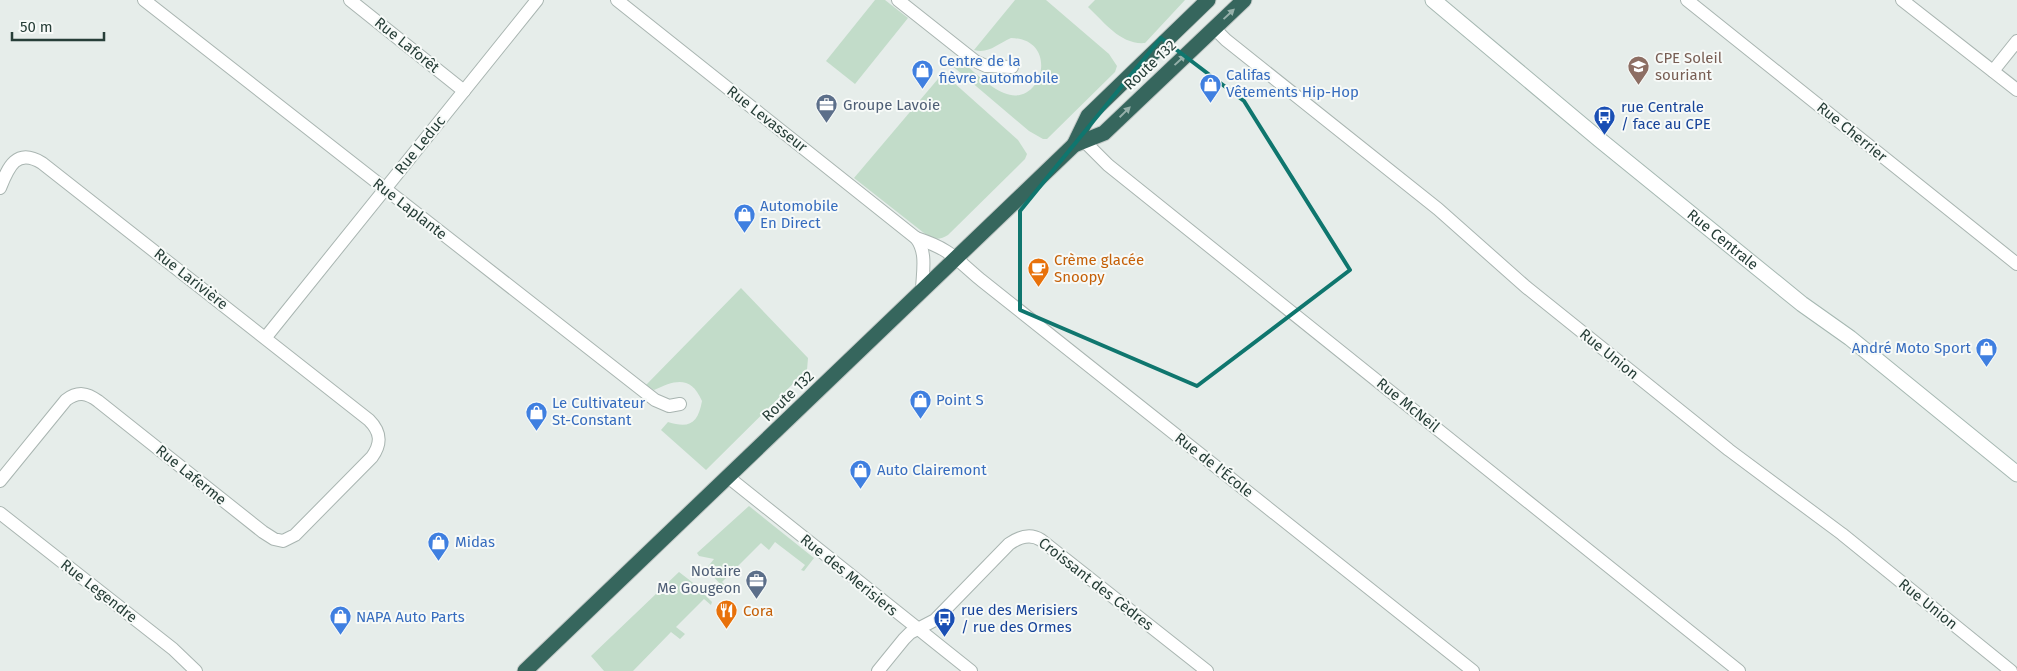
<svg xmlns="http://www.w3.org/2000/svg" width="2017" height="671" font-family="'Fira Sans',sans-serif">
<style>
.green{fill:#c2dcc9}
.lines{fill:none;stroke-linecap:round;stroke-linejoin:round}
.street-casing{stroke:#a9b5b1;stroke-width:14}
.secondary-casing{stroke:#a6b8b2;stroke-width:17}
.highway-casing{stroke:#c3c9c7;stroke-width:17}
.street{stroke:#fff;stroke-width:12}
.secondary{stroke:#fff;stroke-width:15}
.highway{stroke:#36665d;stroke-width:15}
.oneway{fill:#96b0aa}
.marked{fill:none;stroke:#0f766e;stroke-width:4;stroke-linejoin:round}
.labels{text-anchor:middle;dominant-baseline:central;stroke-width:4;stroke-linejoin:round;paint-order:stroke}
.street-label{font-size:15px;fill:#273e38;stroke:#f7faf8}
.education-label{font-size:15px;fill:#785e54;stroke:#f7faf8;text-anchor:start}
.shop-label{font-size:15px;fill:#366cbe;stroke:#f7faf8;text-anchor:start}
.service-label{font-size:15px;fill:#4e5e75;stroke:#f7faf8;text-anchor:start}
.transit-label{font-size:15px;fill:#164399;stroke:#f7faf8;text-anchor:start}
.food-label{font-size:15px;fill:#c56008;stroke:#f7faf8;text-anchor:start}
</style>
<rect width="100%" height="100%" fill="#e6edea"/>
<!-- green -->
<g class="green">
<path d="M875,0h10l23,18 -53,66 -29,-23z"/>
<path d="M1015,0h31l63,54 8,12 -2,6 -68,67h-4l-14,-8 -79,-67 7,-7c13,11 32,30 47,36 38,16 57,-54 7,-55 -14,6 -22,16 -37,12z"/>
<path d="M1095,0h90l-40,43c-24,2 -40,-20 -57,-36z"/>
<path d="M943,73l75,67 9,14 -2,5 -77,76c-6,4 -12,5 -19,2l-75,-59z"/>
<path d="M741,288l67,70 -1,12 -101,100 -45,-40 7,-8c22,7 30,1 34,-21 -11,-26 -27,-21 -48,-11l-8,-5z"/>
<path d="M749,506l65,52 -10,13 -3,-1 4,-5 -30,-23 -6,8 -8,-7 -39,39 6,6 -2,2 -20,-21 8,-10 -15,-3 -2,-3z"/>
<path d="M679,572l13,10 20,20 -1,3 -7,-6 -28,28 9,7 -5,5 -9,-7 -38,39h-29l-13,-15z"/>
</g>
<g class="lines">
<defs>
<g id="street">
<path d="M144,0l511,400 14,6 11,-2"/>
<path d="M350,0l114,91"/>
<path d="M617,0l299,238c12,15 6,36 6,54"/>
<path d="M898,0l77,61 11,5 26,1"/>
<path d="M1687,0l330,264"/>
<path d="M1902,0l115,90"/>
<path d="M1214,28l12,12 212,169 88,78 203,163 113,84 169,137"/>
<path d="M1993,71l24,-30"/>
<path d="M1079,136l29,29 631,506"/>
<path d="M0,188c8,-20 16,-41 42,-25l327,257c12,12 13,23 3,37l-77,78 -12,6 -9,-2 -11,-7 -165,-131c-11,-8 -20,-10 -32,-1l-66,81"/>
<path d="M916,238c34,11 39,20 65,42l492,391"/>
<path d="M266,337l271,-337"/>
<path d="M728,477l243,194"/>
<path d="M0,513l173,136 23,22"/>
<path d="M878,671l26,-32 6,-6 25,-13 74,-76c10,-7 21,-11 32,-4l166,131"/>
</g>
<g id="secondary">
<path id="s1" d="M1433,0l167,140 202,164 48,34 167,136"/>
</g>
<g id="highway">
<path d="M1074,145l14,-29 120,-116"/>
<path d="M525,671l549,-526 30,-12 140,-133"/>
</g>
</defs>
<!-- street casing -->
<use href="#street" class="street-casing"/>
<!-- secondary casing -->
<use href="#secondary" class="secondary-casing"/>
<!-- highway casing -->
<use href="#highway" class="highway-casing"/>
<!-- street -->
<use href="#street" class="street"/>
<!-- secondary -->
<use href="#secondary" class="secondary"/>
<!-- highway -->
<use href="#highway" class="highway"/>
</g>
<!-- one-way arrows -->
<defs><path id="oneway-solid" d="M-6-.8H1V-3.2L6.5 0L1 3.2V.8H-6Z" transform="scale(1.25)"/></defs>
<g class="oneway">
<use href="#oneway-solid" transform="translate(1229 14) rotate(-43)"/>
<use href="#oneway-solid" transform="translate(1180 60) rotate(-43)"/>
<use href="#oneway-solid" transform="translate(1125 112) rotate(-44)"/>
</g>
<!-- marked area -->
<path class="marked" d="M1161,38l83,63 106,169 -153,116 -177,-76v-99z"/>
<!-- icons -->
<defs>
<symbol id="school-pin" viewBox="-11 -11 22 30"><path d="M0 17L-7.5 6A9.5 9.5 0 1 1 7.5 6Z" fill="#8d6e63" stroke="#f7faf8"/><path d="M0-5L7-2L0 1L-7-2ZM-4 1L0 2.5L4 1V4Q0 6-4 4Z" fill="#fff"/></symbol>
<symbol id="shop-pin" viewBox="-11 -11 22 30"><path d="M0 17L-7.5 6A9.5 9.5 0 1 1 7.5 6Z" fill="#3f7fe0" stroke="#f7faf8"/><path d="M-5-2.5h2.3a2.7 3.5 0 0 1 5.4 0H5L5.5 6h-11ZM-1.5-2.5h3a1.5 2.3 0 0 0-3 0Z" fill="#fff"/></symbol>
<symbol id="office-pin" viewBox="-11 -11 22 30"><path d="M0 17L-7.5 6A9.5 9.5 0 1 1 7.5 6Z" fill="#5c6f8a" stroke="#f7faf8"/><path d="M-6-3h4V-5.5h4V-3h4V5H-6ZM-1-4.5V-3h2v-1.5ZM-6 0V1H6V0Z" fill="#fff"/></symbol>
<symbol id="bus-pin" viewBox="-11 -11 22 30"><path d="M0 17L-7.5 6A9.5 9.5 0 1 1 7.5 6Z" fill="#1a4fb4" stroke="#f7faf8"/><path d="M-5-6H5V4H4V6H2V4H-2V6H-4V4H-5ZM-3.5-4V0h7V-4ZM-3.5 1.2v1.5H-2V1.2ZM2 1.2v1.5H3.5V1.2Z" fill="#fff"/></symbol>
<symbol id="cafe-pin" viewBox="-11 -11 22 30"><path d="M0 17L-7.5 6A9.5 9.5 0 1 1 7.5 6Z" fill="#e8710a" stroke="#f7faf8"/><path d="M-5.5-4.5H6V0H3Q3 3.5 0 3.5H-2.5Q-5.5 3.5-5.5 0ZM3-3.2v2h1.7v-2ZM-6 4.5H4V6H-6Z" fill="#fff"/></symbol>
<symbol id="restaurant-pin" viewBox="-11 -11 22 30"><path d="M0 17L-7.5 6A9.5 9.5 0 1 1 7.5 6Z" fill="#e8710a" stroke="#f7faf8"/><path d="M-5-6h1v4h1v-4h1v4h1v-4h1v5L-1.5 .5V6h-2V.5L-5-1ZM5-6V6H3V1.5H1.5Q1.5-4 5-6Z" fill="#fff"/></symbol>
</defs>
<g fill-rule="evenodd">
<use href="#school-pin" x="1626" y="54" width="25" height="34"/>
<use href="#shop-pin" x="910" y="58" width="25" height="34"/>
<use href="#shop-pin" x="1198" y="72" width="25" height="34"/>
<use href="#office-pin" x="814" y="92" width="25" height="34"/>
<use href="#bus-pin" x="1592" y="104" width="25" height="34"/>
<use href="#shop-pin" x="732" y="202" width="25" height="34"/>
<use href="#cafe-pin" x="1026" y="256" width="25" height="34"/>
<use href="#shop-pin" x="1974" y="336" width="25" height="34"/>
<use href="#shop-pin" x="908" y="388" width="25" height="34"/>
<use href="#shop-pin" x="524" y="400" width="25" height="34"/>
<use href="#shop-pin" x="848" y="458" width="25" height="34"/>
<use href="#shop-pin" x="426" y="530" width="25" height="34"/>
<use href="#office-pin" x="744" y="568" width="25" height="34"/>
<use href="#restaurant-pin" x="714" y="598" width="25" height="34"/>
<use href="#shop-pin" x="328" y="604" width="25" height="34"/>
<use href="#bus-pin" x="932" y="606" width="25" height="34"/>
</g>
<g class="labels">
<!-- street labels -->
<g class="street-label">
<text transform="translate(407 45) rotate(39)">Rue Laforêt</text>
<text transform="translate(1150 65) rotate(-43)">Route 132</text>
<text transform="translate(767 119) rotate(38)">Rue Levasseur</text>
<text transform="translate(1852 132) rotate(39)">Rue Cherrier</text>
<text transform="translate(420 145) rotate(-51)">Rue Leduc</text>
<text transform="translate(410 209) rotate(38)">Rue Laplante</text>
<text stroke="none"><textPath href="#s1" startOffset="376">Rue Centrale</textPath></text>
<text transform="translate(191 279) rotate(38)">Rue Larivière</text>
<text transform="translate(1609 354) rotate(39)">Rue Union</text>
<text transform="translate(788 396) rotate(-44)">Route 132</text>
<text transform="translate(1408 405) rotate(39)">Rue McNeil</text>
<text transform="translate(1214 465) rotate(38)">Rue de l'École</text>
<text transform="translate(191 475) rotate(39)">Rue Laferme</text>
<text transform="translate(849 575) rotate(39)">Rue des Merisiers</text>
<text transform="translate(1096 584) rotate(38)">Croissant des Cèdres</text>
<text transform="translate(99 591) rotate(38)">Rue Legendre</text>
<text transform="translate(1928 604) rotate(39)">Rue Union</text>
</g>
<!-- education labels -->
<g class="education-label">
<text x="1655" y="58">CPE Soleil<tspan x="1655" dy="17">souriant</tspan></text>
</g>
<!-- shop labels -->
<g class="shop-label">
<text x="939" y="61">Centre de la<tspan x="939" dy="17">fièvre automobile</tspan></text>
<text x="1226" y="75">Califas<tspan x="1226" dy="17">Vêtements Hip-Hop</tspan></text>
<text x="760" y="206">Automobile<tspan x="760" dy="17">En Direct</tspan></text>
<text x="1971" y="348" text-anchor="end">André Moto Sport</text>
<text x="936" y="400">Point S</text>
<text x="552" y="403">Le Cultivateur<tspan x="552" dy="17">St-Constant</tspan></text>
<text x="877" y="470">Auto Clairemont</text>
<text x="455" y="542">Midas</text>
<text x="356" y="617">NAPA Auto Parts</text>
</g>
<!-- service labels -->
<g class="service-label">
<text x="843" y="105">Groupe Lavoie</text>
<text x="741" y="571" text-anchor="end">Notaire<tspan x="741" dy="17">Me Gougeon</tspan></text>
</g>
<!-- transit labels -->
<g class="transit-label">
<text x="1621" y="107">rue Centrale<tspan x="1621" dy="17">/ face au CPE</tspan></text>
<text x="961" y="610">rue des Merisiers<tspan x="961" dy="17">/ rue des Ormes</tspan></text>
</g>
<!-- food labels -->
<g class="food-label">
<text x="1054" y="260">Crème glacée<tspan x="1054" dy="17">Snoopy</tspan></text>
<text x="743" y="611">Cora</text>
</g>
</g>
<!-- scale -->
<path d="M12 32v8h92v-8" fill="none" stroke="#273e38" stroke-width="2.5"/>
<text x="20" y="32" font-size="15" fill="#273e38" stroke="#f7faf8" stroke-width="4" paint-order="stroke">50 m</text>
</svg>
